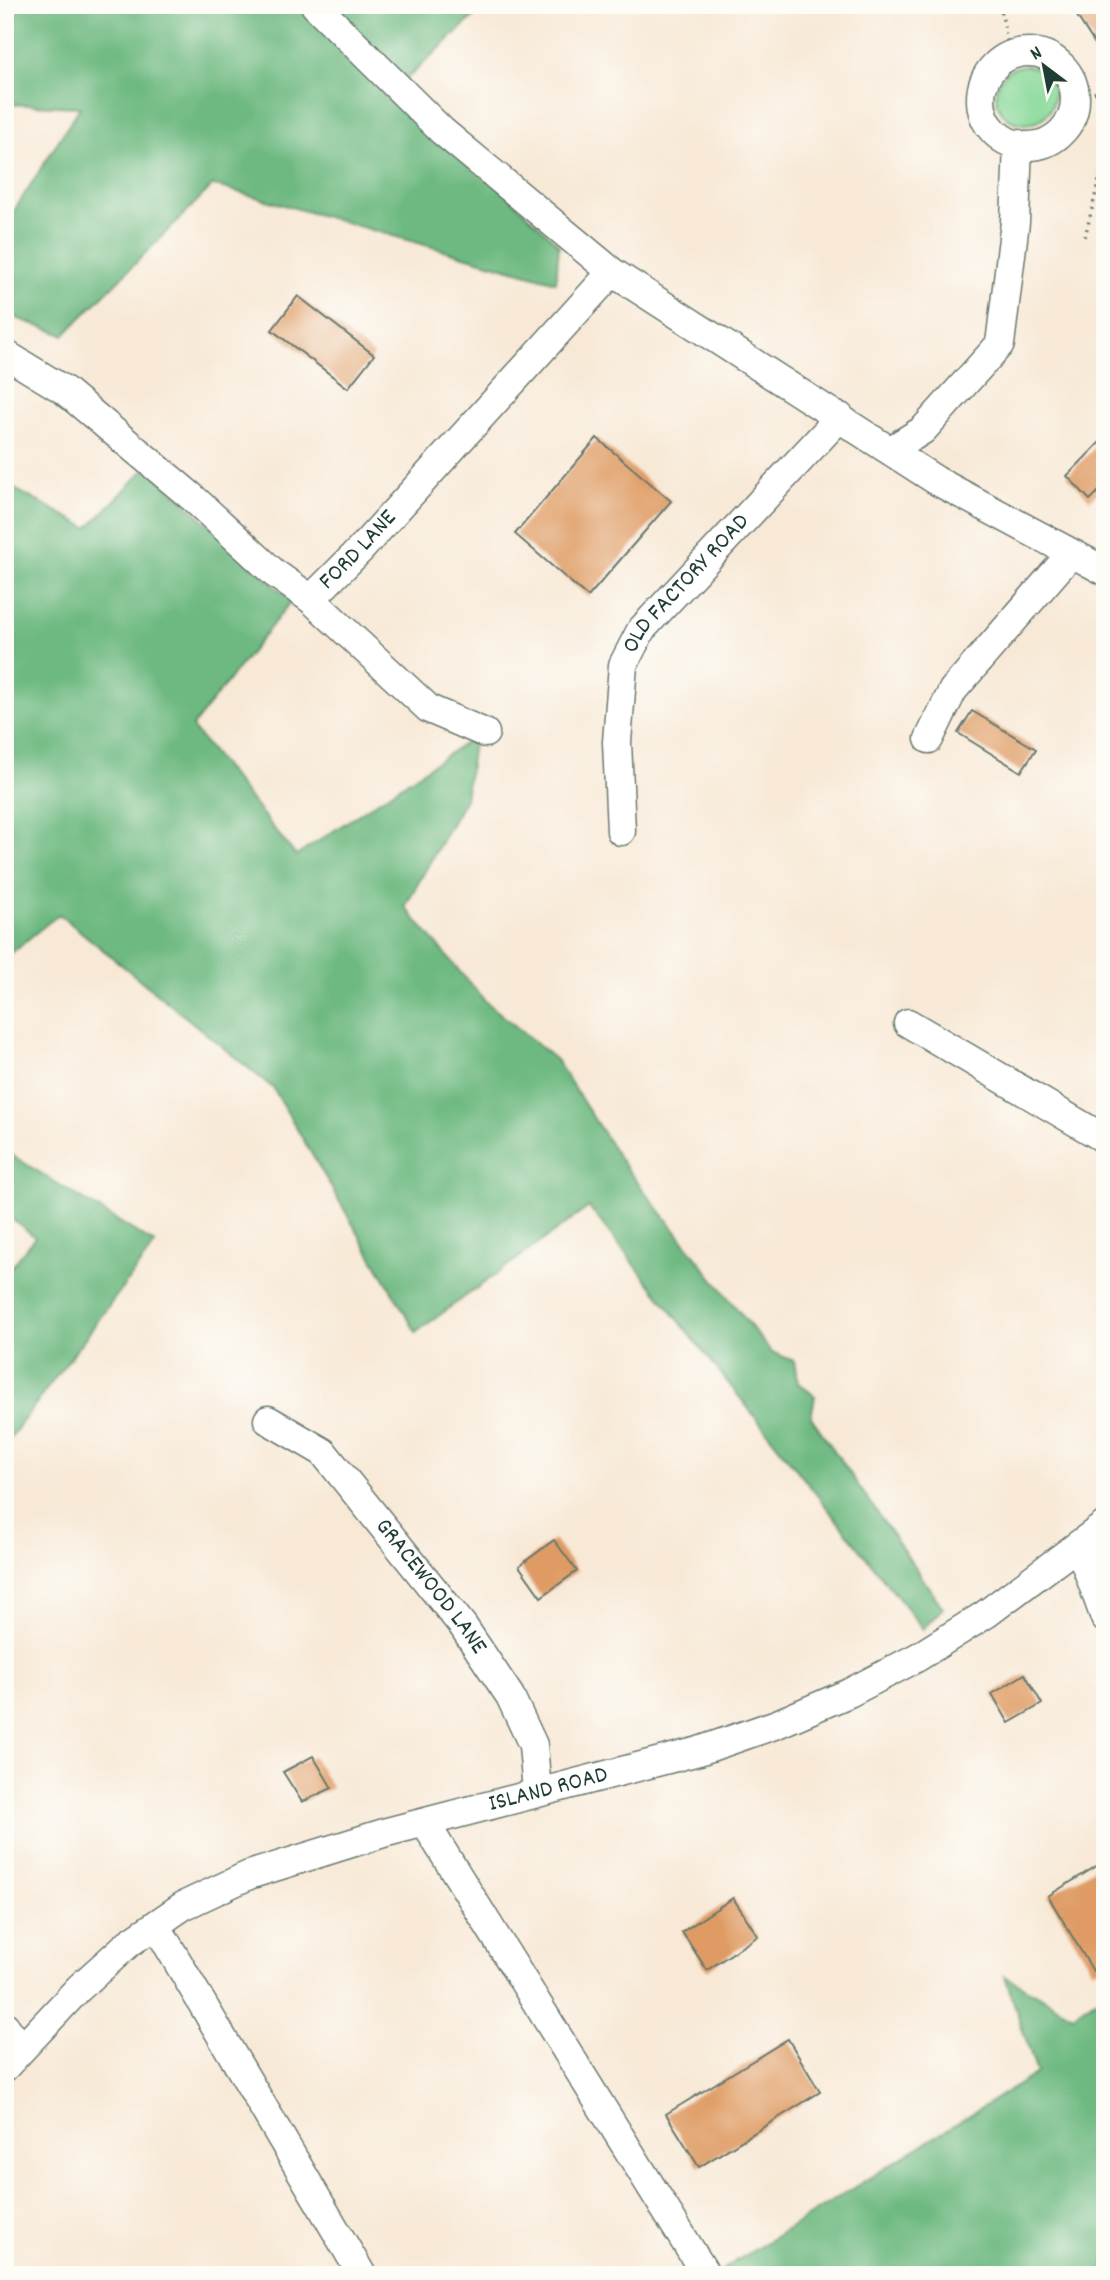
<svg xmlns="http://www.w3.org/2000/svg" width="1110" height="2280" font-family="Dekko,sans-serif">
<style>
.green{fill:#88d999;stroke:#548b66;stroke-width:2}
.forest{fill:#6eb981;stroke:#467b5a;stroke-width:2}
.building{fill:#df9b64}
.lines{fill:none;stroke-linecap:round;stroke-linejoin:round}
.minor-casing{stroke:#6b796d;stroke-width:31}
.path{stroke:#6b796d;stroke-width:3.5;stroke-dasharray:2 5;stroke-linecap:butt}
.minor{stroke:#fff;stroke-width:28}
.labels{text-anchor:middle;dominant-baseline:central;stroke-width:7;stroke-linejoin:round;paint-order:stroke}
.street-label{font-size:24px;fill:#1f3d34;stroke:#fdfcf7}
</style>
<rect width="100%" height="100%" fill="#fdfcf7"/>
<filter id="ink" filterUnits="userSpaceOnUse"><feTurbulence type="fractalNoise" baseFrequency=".0143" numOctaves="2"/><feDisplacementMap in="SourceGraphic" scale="14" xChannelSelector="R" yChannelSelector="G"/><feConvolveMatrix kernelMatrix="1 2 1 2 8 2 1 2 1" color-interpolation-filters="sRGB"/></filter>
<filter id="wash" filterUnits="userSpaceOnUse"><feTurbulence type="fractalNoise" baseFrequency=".00686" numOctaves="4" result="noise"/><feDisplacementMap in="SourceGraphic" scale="28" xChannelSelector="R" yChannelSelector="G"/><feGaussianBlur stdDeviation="1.57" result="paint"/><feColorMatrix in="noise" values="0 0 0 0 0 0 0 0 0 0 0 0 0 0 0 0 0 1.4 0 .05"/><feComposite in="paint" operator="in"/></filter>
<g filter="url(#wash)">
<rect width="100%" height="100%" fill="#f8e9d7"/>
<!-- green -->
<circle class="green" cx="1025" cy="95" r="29"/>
<!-- forest -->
<g class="forest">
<path d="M5,5h481l-89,83 162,157 -3,37 -343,-97 -149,150 -59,-21v-89l75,-118 -75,-3z"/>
<path d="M147,467l144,134 -99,126 104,129 178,-119 -9,62 -60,108 79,93 72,60 67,104 148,188 23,9 4,22 17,13 -4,21 132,191 -20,21 -334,-422 -173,125 -143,-244 -214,-174 -54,44v-474l83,44z"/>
<path d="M5,1151l150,93 -150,201v-170l30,-38 -30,-24z"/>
<path d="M1005,1976l68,39 32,-22v282h-391l323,-202z"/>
</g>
<g id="blocks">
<!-- building -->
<g class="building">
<path d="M1070,5h35v55z"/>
<path d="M298,296l76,59 -26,33 -76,-58z"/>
<path d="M1105,437v48l-15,15 -23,-24z"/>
<path d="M597,438l74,63 -83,96 -73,-63z"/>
<path d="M972,711l64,38 -15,23 -63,-39z"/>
<path d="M554,1540l23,31 -36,26 -22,-31z"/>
<path d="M1025,1674l17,30 -33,19 -17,-29z"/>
<path d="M313,1756l19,32 -30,14 -19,-30z"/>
<path d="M1100,1864l5,9v91l-12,7 -45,-75z"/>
<path d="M733,1898l25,38 -51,34 -25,-38z"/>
<path d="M788,2039l32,53 -121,75 -33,-53z"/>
</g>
</g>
</g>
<g filter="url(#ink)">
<use href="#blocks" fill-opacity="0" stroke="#6b796d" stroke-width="2"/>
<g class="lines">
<defs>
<g id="minor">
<path d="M315,5l127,126 170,141 325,209 168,90"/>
<circle cx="1028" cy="99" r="47"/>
<path d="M5,354l59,36 129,108 81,75 37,26 118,110 56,24"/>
<path d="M891,450l32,-20 77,-86 15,-122 3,-78"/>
<path id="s1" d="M311,599l49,-49 252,-278"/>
<path d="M929,739l24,-49 117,-135"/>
<path id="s2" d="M621,831l-4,-89 6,-77 18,-35 199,-213"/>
<path d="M908,1023l197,116"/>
<path id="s3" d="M268,1420l55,32 140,174 47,70 23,49 4,46"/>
<path d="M1079,1546l26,72"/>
<path d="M425,1823l281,452"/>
<path d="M156,1925l206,350"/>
<path d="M5,2026l16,22"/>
<path id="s4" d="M5,2067l74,-79 50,-45 54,-37 66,-31 138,-43 312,-81 78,-27 72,-31 69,-36 68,-43 119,-89"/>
</g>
</defs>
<!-- minor casing -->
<use href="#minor" class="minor-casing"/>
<!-- path -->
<g class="path">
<path d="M1000,5l10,50"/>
<path d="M1075,102l30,-14"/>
<path d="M1085,237l19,-77 -6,-68"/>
</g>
<!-- minor -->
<use href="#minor" class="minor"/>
</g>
</g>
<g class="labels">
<!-- street labels -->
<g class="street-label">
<text stroke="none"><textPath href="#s1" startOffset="68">FORD LANE</textPath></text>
<text stroke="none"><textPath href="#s2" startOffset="270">OLD FACTORY ROAD</textPath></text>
<text stroke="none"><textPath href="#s3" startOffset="236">GRACEWOOD LANE</textPath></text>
<text stroke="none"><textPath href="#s4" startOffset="625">ISLAND ROAD</textPath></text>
</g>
</g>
<!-- margin -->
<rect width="1110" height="2280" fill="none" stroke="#fdfcf7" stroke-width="28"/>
<!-- north arrow -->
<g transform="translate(1044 66) rotate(328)" stroke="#fdfcf7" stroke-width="5" paint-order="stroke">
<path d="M0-5L12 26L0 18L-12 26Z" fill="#1f3d34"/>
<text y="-10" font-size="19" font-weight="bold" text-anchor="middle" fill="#1f3d34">N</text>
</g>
</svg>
